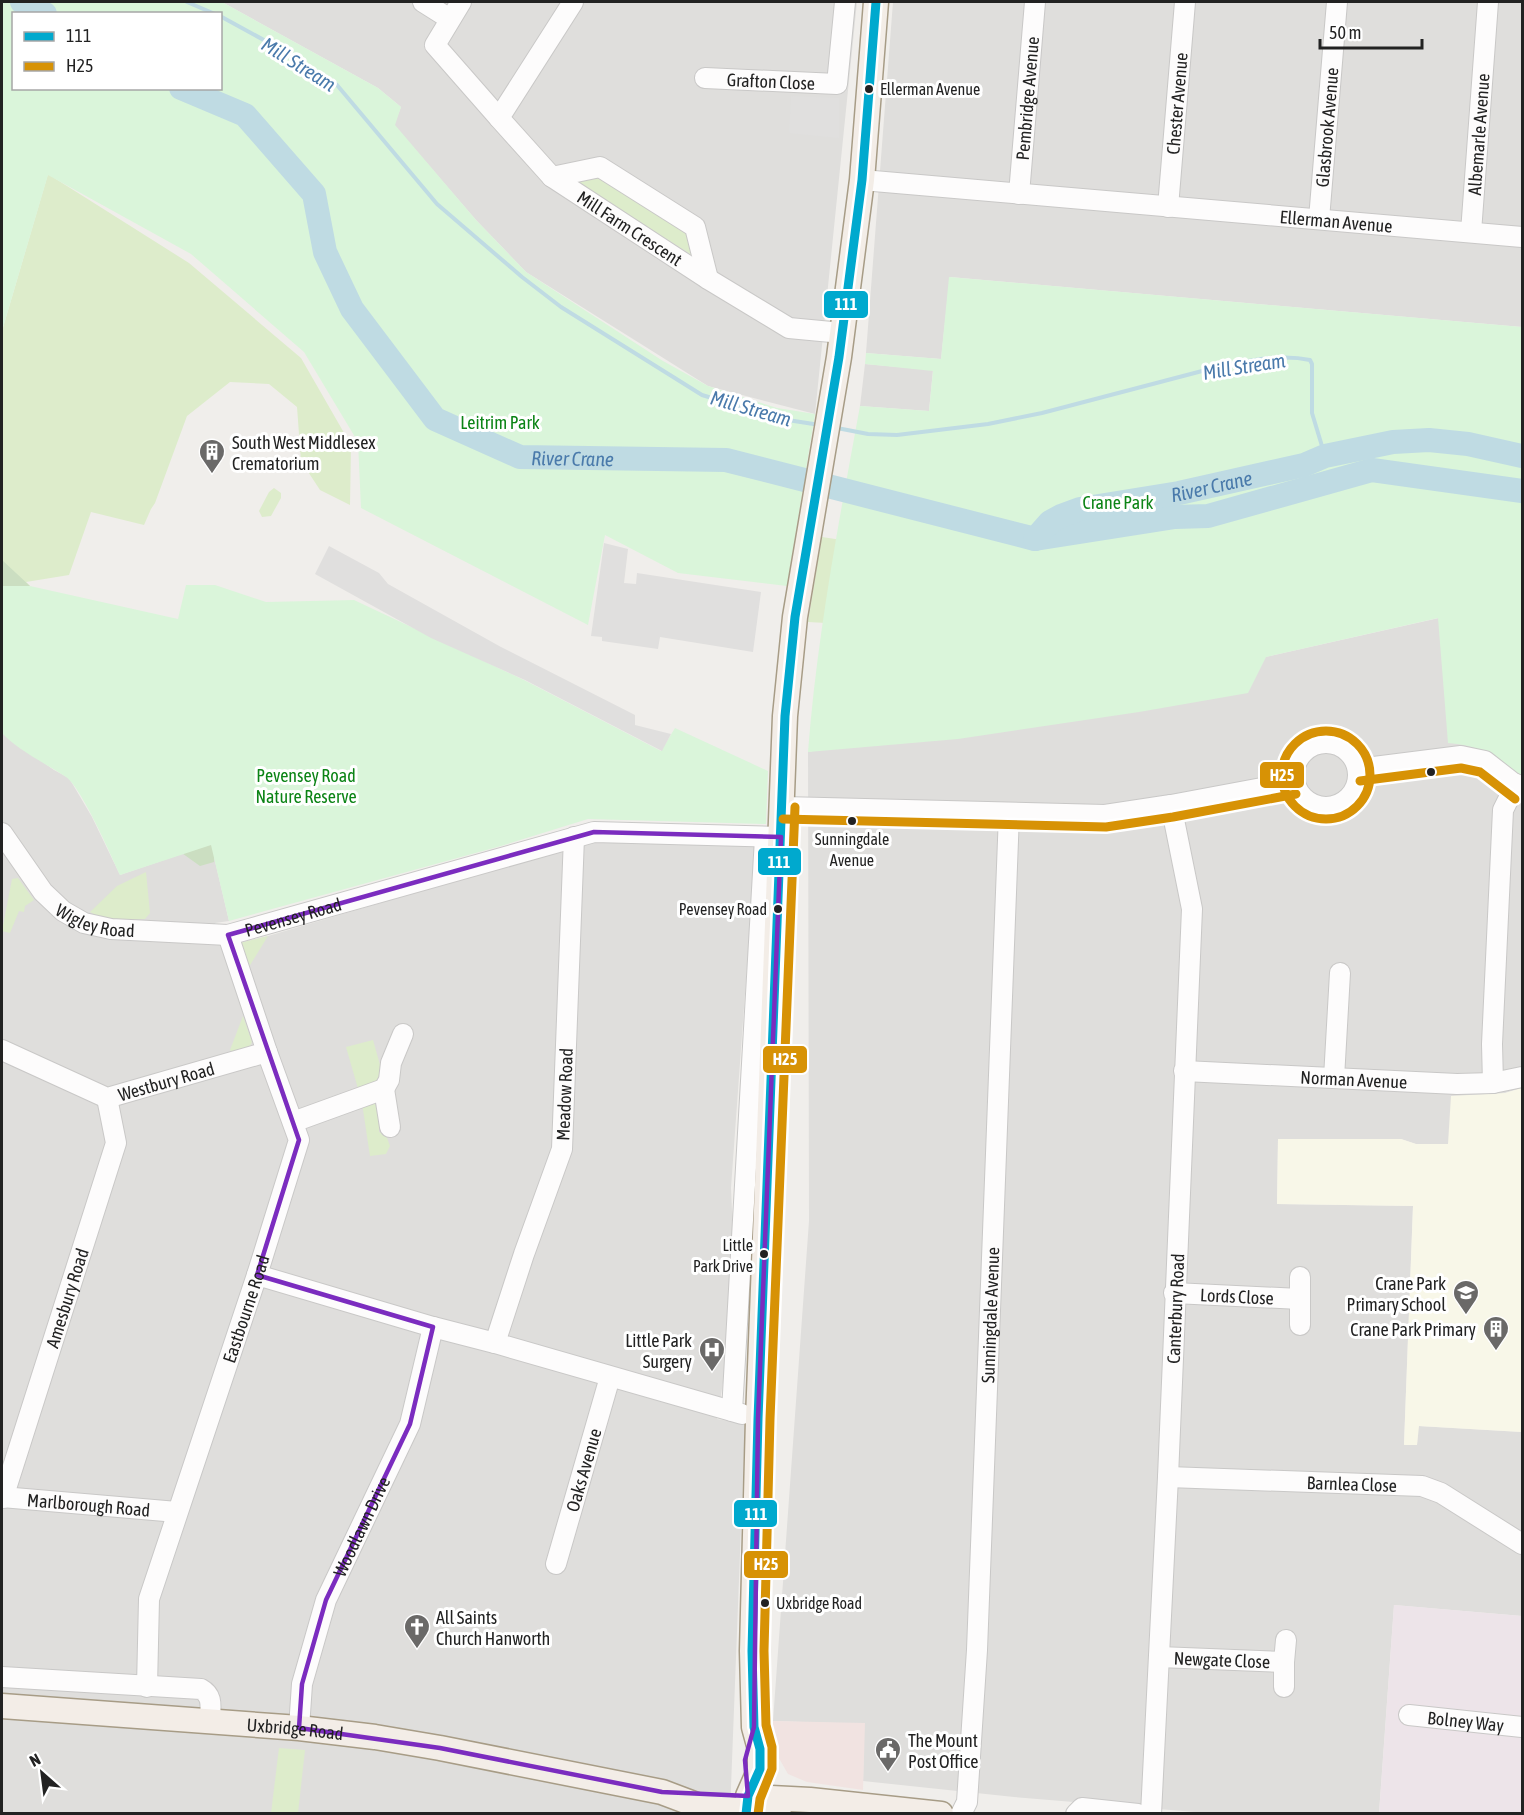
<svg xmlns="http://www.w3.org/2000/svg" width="1524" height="1815" font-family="'Asap Condensed',sans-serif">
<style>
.residential{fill:#dfdedc}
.commercial{fill:#f1e3e1}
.industrial{fill:#ede4e9}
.education{fill:#f8f7e8}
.grass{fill:#ddeccb}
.forest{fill:#cbdec1}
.park{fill:#daf5da;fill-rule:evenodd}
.parking{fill:#e0dfde}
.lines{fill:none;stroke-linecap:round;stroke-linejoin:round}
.stream{stroke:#bfdbe3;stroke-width:4}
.river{stroke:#bfdbe3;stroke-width:24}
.minor-casing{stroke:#c9c8c7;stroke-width:22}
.major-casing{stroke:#a79c86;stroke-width:27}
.minor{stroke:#fdfcfc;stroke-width:20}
.major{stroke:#f3ede7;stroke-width:24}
.bus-1-casing{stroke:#fff;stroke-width:14}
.bus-2-casing{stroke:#fff;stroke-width:14}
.bus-1{stroke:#00a9ce;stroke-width:9}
.bus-2{stroke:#d79205;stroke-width:9}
.marked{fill:none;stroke:#7b2cbf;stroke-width:4.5;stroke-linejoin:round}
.bus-dot{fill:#222;stroke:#fff;stroke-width:2}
.labels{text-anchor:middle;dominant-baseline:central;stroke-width:6;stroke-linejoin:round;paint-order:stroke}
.bus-label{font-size:16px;fill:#222;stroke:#fff;text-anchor:start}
.street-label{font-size:18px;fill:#222;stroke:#fff}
.park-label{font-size:18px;fill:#0c8416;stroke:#fff}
.poi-label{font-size:18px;fill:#222;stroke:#fff;text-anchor:start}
.water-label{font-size:20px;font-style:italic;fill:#4a7aab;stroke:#fff}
.line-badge{stroke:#fff;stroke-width:2}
.badge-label{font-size:16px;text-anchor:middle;font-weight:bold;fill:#fff}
</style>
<rect width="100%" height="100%" fill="#f0eeeb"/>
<!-- residential -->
<g class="residential">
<path d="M222,2h635l-42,412 -107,-28 -182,-114 -50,-52 -82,-95 7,-18 -23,-19z"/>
<path d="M893,2h629v325l-572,-50 -9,82 -75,-6z"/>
<path d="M865,364l68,6 -4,41 -69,-5z"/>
<path d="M1439,618l30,127 16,5 37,26v312l-17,5 -57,51h-32l-15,-5h-123l-1,65 136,2 -9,238 13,1 1,-19 104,6v184l-128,-11 -15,208h-172l-193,-16 -151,-16 1,-57 -91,-3 36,-500 -1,-469 457,-95z"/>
<path d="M2,733l52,37 15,8 23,39 28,58 91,-31 18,77 -14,2 9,24 44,-11 327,-96h161l-25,348 5,116 -19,115 28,5 -15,389h-728z"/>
</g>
<!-- commercial -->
<path class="commercial" d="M773,1721l92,2 -2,67 -56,-8 -19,-8 -12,-21 -3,-16z"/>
<!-- industrial -->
<path class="industrial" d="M1394,1605l128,11v197l-143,1z"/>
<!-- education -->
<path class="education" d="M1522,1088v344l-103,-6 -2,19h-13l9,-239 -136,-2 1,-65h123l15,5h32l3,-48 54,-3z"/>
<!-- grass -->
<g class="grass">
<path d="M48,174l141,89 112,95 50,87 -1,60 -30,-15 -19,-29 -4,-54 -28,-23 -39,-2 -43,34 -32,87 -4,6 -7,16 -53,-13 -22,63 -43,7 4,4 -20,71 -8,-38v-288z"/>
<path d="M598,174l90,56 7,27 -121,-77z"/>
<path d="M274,488l7,5v5l-10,18 -9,1 -3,-6 10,-19z"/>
<path d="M822,537l59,9 -55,77 -18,-1z"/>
<path d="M146,872l4,41 -5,6c-20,1 -37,3 -55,-7l27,-26z"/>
<path d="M18,878l16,22 -9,6 -1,6 -5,-1 -9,22 -8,-2 10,-52z"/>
<path d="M268,936l-21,34 -8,-27z"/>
<path d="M243,1016l9,26 -3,6 -15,5 -4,-3z"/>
<path d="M373,1040l9,32v8l-23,12 -13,-45z"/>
<path d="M373,1101l7,11 -1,20 7,3 4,11 -4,8 -16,2 -8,-53z"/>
<path d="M279,1748l26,2 -7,63h-27z"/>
</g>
<!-- forest -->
<g class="forest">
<path d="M2,560l28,26h-28l1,-14z"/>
<path d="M203,823l12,28 -1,11 -14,4 -28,-20z"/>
</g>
<!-- park -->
<g class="park">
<path d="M2,2h220l156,86 23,19 -6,18 81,95 50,52 137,89 45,25 69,22 38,6 -28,172 -109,-13 -73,-38 -17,90 -227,-117 -3,-66 -54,-90 -113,-98 -143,-79 -46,156zM14,14h206v74h-206z"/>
<path d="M949,277l573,50v449c-27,-19 -39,-30 -74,-33l-10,-125 -172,39 -18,36 -109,19 -181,27 -150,13c9,-117 31,-231 52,-346l69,5 4,-40 -68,-7 1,-11 75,6z"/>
<path d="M186,585h29l51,17 88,-2 170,80 137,71 14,-23 93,43 -2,53 -178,-5 -87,27 -272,75 -18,-76 -91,30c-9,-20 -39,-88 -54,-98 -18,-12 -50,-28 -64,-44v-147h28l148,33z"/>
</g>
<!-- parking -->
<g class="parking">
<path d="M791,96l48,2v40l-50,-5z"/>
<path d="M604,543l24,6 -4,34 12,1 1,-11 124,19 -8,60 -93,-15 -2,12 -56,-8v-4l-11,-1z"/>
<path d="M329,546l50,27 9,11 113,63 134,68v10l36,9 -9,17 -137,-71 -94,-42 -116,-64z"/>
</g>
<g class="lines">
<!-- stream -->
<g class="stream">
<path d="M187,2l28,12"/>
<path d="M220,16l62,34 55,35 100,119 85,73 39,30 141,88 79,24 39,6"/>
<path d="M837,428l31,6 29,1 91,-11 54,-11 183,-48c27,-5 57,-11 85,-5l2,4v49l13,43"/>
</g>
<!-- river -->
<g class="river">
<path d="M22,2l23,12"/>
<path id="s1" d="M181,88l64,27 69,79 11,58 27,57 83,110 85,38 206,3 309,79 140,-22 33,-1 164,-46 150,21"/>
<path id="s2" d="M1035,539l15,-17 11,-6 19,-7 99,-16 125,-28 21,-9 68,-14 36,-2 39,4 54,12"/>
</g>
<defs>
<g id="minor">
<path d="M423,2l27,17"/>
<path d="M461,2l-26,43 64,73"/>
<path id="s3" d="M573,2l-74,116 53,59 156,102 81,49 53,5"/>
<path id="s4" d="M705,78l132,6 8,-82"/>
<path d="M552,177l48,-10 95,60 13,52"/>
<path id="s5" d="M862,180l660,57"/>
<path id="s6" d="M1019,194l16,-192"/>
<path id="s7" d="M1168,207l17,-205"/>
<path id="s8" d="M1319,219l18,-217"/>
<path id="s9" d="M1471,232l17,-230"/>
<circle cx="1326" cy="775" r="32"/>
<path d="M1358,769l103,-13 24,5 37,29"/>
<path d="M783,807l322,8 66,-10 123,-23"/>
<path id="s10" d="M2,833l41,59 20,19 21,12 27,6 117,6 366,-103 187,5"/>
<path id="s11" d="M2,1050l105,48 160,-46"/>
<path id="s12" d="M1184,1071l273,13 36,-1 29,-6"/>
<path d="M1334,1078l6,-105"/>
<path d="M1493,1083l-1,-39 11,-234 13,-26"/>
<path d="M384,1089l6,38"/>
<path d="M293,1122l91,-33 5,-9 2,-17 12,-29"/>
<path d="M257,1275l176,52 62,16 247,71"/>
<path id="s13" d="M1174,1293l126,6"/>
<path d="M1300,1325v-48"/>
<path id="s14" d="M495,1343l29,-89 38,-105 12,-312"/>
<path d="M732,1411l33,-573"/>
<path id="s15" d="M1168,1477l254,9 19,7 81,51"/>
<path id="s16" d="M2,1497l175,15"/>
<path id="s17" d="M3,1498l113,-355 -9,-45"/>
<path id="s18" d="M556,1564l54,-187"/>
<path id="s19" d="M1159,1657l125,5 2,-22"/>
<path d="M2,1677l199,12c13,7 9,19 9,32"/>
<path id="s20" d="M147,1687l2,-88 108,-324 42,-135 -32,-88 -39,-117"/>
<path d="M1284,1687v-25"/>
<path id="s21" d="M1409,1715l113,12"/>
<path id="s22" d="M299,1728l3,-44 24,-84 84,-176 23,-97"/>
<path id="s23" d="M961,1814l6,-12 10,-152 32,-836"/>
<path d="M1076,1814l6,-6 56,6"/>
<path id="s24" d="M1151,1814l17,-337 24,-568 -21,-104"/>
</g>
<g id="major">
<path id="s25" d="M2,1706l297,22 76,9 65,11 222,44 37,14 80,8"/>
<path d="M748,1796l12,-27v-20l-6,-22 -2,-76 6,-232 27,-703 10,-99 44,-260 23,-177 14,-178"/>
<path d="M754,1797l56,3 131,14"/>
</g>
</defs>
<!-- minor casing -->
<use href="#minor" class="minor-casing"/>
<!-- major casing -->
<use href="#major" class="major-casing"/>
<!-- minor -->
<use href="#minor" class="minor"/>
<!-- major -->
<use href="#major" class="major"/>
<defs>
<path id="bus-1" d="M746,1814l2,-18 12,-27v-20l-6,-22 -2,-76 6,-232 27,-703 10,-99 44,-260 23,-177 14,-178"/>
<g id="bus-2">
<circle cx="1326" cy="775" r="44"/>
<path d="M1360,781l101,-13 19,4 35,27"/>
<path d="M783,819l323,8 67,-10 123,-23"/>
<path d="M758,1814l2,-15 12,-30v-22l-6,-22 -2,-74 6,-232 25,-612"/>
</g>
</defs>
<!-- bus-1 casing -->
<use href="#bus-1" class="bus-1-casing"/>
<!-- bus-2 casing -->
<use href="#bus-2" class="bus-2-casing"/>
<!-- bus-1 -->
<use href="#bus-1" class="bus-1"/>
<!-- bus-2 -->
<use href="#bus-2" class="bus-2"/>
</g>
<!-- marked area -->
<path class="marked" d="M594,832l187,5 -23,582 -4,308 -9,33 3,36 -86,-4 -222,-44 -141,-20 3,-44 24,-84 84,-176 23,-97 -176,-52 42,-135 -71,-205z"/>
<!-- icons -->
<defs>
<symbol id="building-pin" viewBox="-11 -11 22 30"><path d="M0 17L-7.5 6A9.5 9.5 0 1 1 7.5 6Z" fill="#6a6968" stroke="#fff"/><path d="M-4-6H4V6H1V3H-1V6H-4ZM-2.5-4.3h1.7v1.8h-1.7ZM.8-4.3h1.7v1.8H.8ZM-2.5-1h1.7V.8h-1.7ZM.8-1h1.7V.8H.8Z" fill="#fff"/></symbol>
<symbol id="school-pin" viewBox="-11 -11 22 30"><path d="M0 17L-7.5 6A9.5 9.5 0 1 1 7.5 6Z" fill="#6a6968" stroke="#fff"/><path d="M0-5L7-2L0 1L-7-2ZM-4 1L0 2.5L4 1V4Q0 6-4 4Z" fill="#fff"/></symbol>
<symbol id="hospital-pin" viewBox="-11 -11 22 30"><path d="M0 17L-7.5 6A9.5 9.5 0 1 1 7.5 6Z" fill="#6a6968" stroke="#fff"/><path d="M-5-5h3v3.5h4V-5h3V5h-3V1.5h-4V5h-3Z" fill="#fff"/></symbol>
<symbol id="church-pin" viewBox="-11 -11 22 30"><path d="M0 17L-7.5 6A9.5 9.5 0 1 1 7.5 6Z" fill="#6a6968" stroke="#fff"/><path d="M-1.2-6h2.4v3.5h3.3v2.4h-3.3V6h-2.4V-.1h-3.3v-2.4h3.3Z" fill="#fff"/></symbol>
<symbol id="civic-pin" viewBox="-11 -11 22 30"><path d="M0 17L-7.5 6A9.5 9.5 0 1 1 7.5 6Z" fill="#6a6968" stroke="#fff"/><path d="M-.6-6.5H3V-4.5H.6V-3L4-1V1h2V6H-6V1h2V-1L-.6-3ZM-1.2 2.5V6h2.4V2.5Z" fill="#fff"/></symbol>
</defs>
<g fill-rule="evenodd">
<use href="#building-pin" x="197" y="437" width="30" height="40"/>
<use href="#school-pin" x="1451" y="1278" width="30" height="40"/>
<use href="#building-pin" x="1481" y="1314" width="30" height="40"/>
<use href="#hospital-pin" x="697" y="1335" width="30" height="40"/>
<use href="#church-pin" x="402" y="1612" width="30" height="40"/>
<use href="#civic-pin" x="873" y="1735" width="30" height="40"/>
</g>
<!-- markers -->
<g class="bus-dot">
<circle cx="869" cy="89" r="5"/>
<circle cx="1431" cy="772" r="5"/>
<circle cx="852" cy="821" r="5"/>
<circle cx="778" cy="909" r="5"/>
<circle cx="764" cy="1254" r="5"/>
<circle cx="765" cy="1603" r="5"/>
</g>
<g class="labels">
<!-- bus labels -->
<g class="bus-label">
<text x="880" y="89">Ellerman Avenue</text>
<text x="852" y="839" text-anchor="middle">Sunningdale<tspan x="852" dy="21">Avenue</tspan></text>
<text x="767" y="909" text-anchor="end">Pevensey Road</text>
<text x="753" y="1245" text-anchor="end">Little<tspan x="753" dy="21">Park Drive</tspan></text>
<text x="776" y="1603">Uxbridge Road</text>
</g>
<!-- street labels -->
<g class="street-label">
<text stroke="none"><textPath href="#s4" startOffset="66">Grafton Close</textPath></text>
<text stroke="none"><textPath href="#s6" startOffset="96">Pembridge Avenue</textPath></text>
<text stroke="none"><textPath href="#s7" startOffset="104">Chester Avenue</textPath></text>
<text stroke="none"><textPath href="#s8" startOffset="92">Glasbrook Avenue</textPath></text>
<text stroke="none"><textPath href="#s9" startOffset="98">Albemarle Avenue</textPath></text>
<text stroke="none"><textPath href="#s5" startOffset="476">Ellerman Avenue</textPath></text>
<text stroke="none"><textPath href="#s3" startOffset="310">Mill Farm Crescent</textPath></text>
<text stroke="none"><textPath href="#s10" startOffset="134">Wigley Road</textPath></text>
<text stroke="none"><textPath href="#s10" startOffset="336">Pevensey Road</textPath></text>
<text stroke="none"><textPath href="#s12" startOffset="170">Norman Avenue</textPath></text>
<text stroke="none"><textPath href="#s11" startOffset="177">Westbury Road</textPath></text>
<text stroke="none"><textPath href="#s14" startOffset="260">Meadow Road</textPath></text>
<text stroke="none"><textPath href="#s13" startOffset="63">Lords Close</textPath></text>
<text stroke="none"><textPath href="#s17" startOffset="210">Amesbury Road</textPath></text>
<text stroke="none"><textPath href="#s20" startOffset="394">Eastbourne Road</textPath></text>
<text stroke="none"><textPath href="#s24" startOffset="506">Canterbury Road</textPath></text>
<text stroke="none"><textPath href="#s23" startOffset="501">Sunningdale Avenue</textPath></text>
<text stroke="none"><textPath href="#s18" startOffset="98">Oaks Avenue</textPath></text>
<text stroke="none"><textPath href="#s15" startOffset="184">Barnlea Close</textPath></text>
<text stroke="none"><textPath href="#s16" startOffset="87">Marlborough Road</textPath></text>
<text stroke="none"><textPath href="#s22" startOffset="213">Woodlawn Drive</textPath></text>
<text stroke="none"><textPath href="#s19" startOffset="63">Newgate Close</textPath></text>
<text stroke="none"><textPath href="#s21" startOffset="57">Bolney Way</textPath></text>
<text stroke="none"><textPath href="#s25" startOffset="294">Uxbridge Road</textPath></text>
</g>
<!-- park labels -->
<g class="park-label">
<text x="500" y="422">Leitrim Park</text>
<text x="1118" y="502">Crane Park</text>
<text x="306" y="775">Pevensey Road<tspan x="306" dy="21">Nature Reserve</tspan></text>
</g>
<!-- poi labels -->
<g class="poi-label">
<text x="232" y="442">South West Middlesex<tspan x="232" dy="21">Crematorium</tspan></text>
<text x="1446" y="1283" text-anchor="end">Crane Park<tspan x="1446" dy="21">Primary School</tspan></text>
<text x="1476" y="1329" text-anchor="end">Crane Park Primary</text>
<text x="692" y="1340" text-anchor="end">Little Park<tspan x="692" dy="21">Surgery</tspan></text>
<text x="436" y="1617">All Saints<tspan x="436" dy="21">Church Hanworth</tspan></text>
<text x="908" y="1740">The Mount<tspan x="908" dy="21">Post Office</tspan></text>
</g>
<!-- water labels -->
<g class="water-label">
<text transform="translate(299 64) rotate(32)">Mill Stream</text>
<text transform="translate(1244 366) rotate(-9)">Mill Stream</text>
<text transform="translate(751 408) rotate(16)">Mill Stream</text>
<text stroke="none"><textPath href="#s1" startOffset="580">River Crane</textPath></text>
<text stroke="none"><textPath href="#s2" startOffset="189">River Crane</textPath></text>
</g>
</g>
<g class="line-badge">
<rect x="823" y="290" width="46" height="29" rx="6" fill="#00a9ce"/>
<rect x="1259" y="761" width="46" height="28" rx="6" fill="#d79205"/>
<rect x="757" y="847" width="45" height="29" rx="6" fill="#00a9ce"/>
<rect x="762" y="1045" width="46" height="29" rx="6" fill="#d79205"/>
<rect x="733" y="1499" width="45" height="29" rx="6" fill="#00a9ce"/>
<rect x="743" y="1550" width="46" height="29" rx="6" fill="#d79205"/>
</g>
<g class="badge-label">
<text x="846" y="310">111</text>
<text x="1282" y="781">H25</text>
<text x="779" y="868">111</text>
<text x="785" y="1065">H25</text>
<text x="756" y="1520">111</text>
<text x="766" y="1570">H25</text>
</g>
<!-- border -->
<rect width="1524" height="1815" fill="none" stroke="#222222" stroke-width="6"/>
<!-- legend -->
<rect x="12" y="12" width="210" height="78" fill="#ffffff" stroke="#a7a7a7" stroke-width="1.5"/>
<rect x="24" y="32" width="30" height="9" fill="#00a9ce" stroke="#a7a7a7" stroke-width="1.5"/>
<text x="66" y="42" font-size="18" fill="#222222">111</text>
<rect x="24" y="62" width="30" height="9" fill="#d79205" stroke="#a7a7a7" stroke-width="1.5"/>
<text x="66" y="72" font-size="18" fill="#222222">H25</text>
<!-- north arrow -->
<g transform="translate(42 1773) rotate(332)" stroke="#ffffff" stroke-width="4.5" paint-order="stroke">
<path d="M0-4.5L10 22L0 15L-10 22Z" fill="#222222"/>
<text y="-9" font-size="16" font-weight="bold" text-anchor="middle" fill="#222222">N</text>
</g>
<!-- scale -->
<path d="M1320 39v9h102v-9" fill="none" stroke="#222222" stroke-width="3"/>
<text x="1329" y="39" font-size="18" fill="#222222" stroke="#ffffff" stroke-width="4.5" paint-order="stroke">50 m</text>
</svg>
